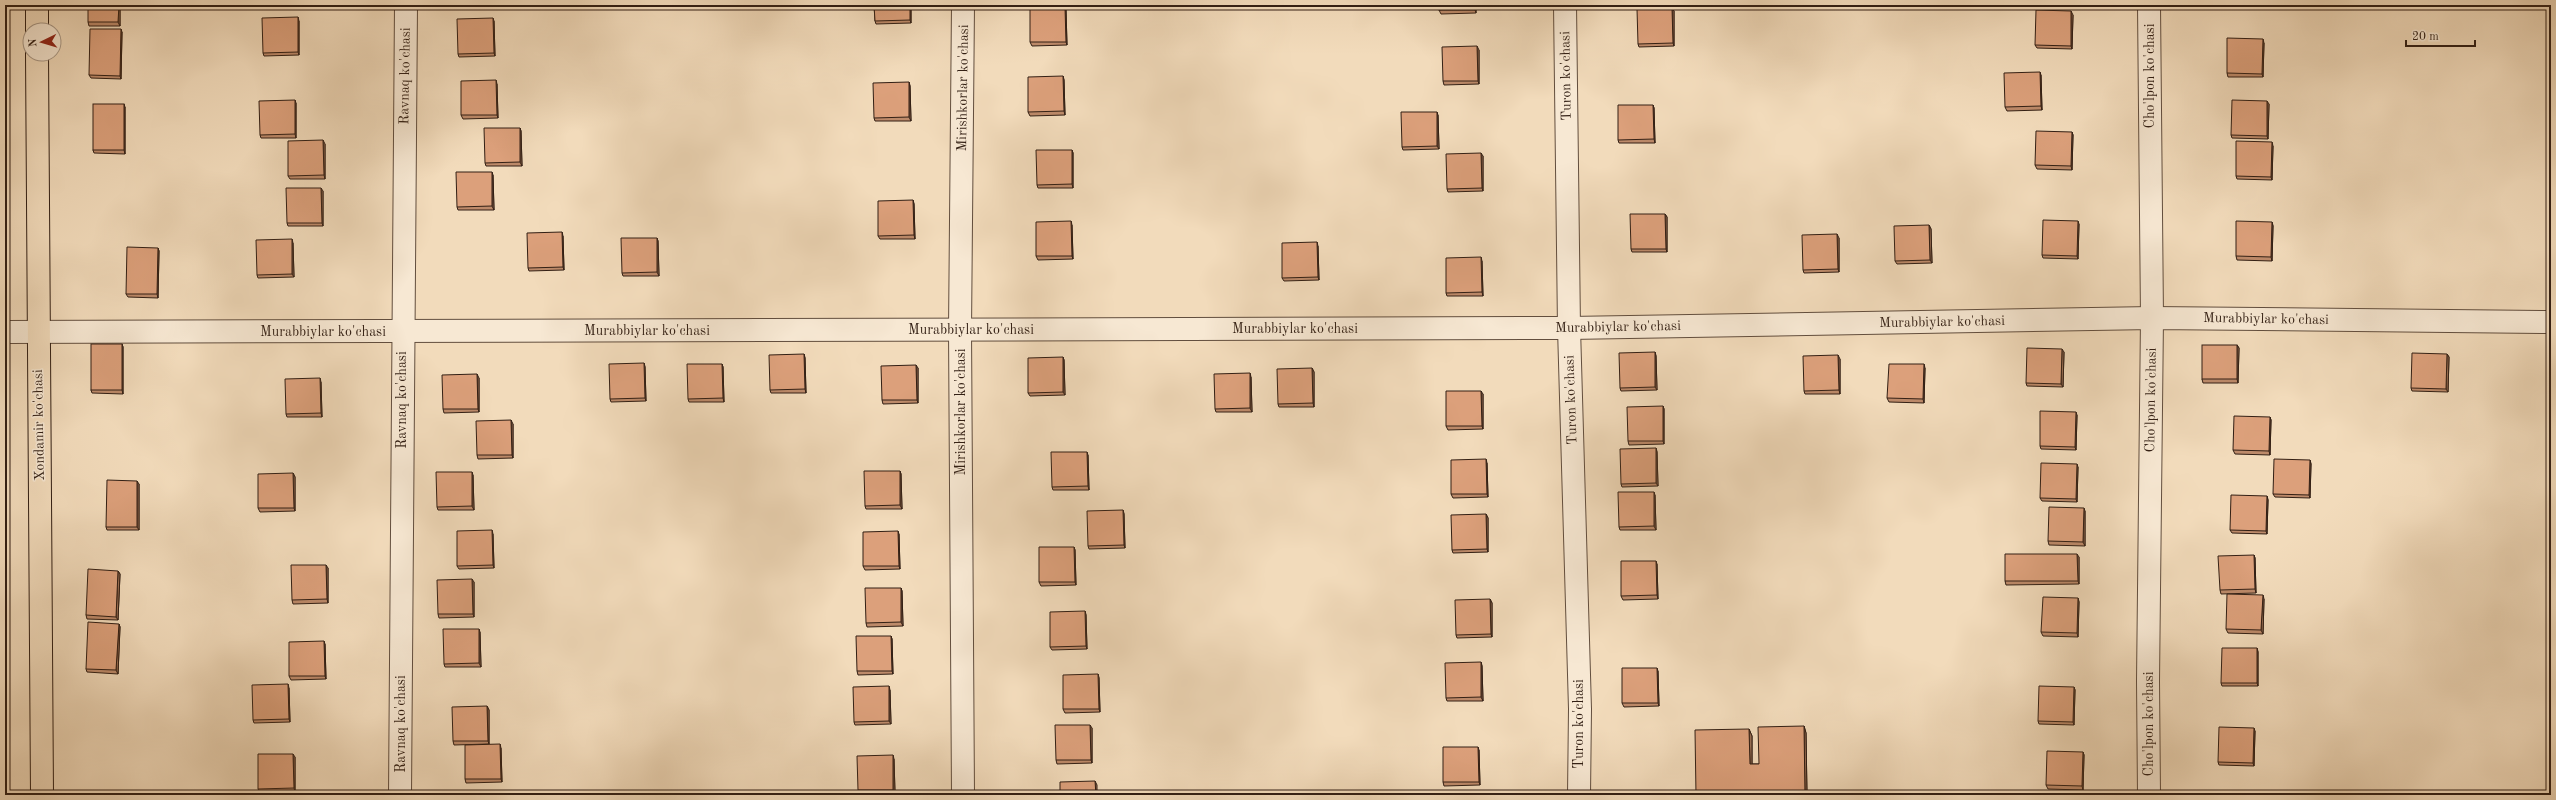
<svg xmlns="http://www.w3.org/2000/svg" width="2556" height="800" font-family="'Old Standard TT',serif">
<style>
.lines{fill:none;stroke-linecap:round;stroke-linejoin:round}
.minor-casing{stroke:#624e3e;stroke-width:24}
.major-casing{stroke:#321f14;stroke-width:24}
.minor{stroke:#f7e8d3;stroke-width:22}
.major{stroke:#f2dbbb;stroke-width:22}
.wall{fill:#bd8a6a;stroke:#321f14}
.shaded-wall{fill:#9a7056;stroke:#321f14}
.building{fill:#dca07b;stroke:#321f14}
.labels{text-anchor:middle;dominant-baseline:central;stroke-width:3;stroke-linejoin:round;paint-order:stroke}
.street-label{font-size:14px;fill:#321f14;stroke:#f7e8d3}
</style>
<rect width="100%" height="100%" fill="#f2dbbb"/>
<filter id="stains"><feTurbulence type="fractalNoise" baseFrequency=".005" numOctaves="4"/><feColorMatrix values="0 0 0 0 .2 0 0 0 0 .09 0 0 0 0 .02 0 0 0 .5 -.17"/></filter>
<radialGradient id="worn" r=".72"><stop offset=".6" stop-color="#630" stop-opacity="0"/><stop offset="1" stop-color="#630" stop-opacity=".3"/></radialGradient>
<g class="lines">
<defs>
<g id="minor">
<path d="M963,5l-3,325 3,465"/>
<path d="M1565,5l4,323 11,381 -1,86"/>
<path d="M2149,5l3,313 -4,363 1,114"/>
<path d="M5,332l1564,-4 583,-10 399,4"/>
<path d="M400,795l6,-790"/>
</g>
<g id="major">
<path d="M37,5v25"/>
<path d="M37,54l5,741"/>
</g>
</defs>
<!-- minor casing -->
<use href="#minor" class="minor-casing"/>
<!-- major casing -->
<use href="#major" class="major-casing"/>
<!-- minor -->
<use href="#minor" class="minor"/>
<!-- major -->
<use href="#major" class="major"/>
</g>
<!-- wall -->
<g class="wall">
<path d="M120,5v21h-31l-1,-4z"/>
<path d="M874,5h37v18l-35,1 -1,-3z"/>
<path d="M1476,5v8l-35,1 -2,-4z"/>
<path d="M1065,7l1,3 1,35 -35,1 -2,-4z"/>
<path d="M1672,8l2,3v35l-35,1 -1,-3z"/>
<path d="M2073,15l-1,34 -35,-1 -2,-3z"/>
<path d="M299,21v34l-35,1 -1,-3z"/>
<path d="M494,21l1,35 -36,1 -1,-3z"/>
<path d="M122,32l-1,47 -30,-1 -2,-3z"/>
<path d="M2264,43l-1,34h-35l-1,-4z"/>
<path d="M1479,50v34l-35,1 -1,-4z"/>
<path d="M2041,75l1,35 -35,1 -2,-4z"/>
<path d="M1063,76l1,4 1,35 -35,1 -2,-4z"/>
<path d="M909,82l1,4 1,35h-36l-1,-3z"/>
<path d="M497,84l1,34 -35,1 -2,-4z"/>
<path d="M296,103v35h-35l-1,-3z"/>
<path d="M2269,104l-1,35 -36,-1 -1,-3z"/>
<path d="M1653,105l1,3 1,35h-36l-1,-3z"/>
<path d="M125,107v47l-31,-1 -1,-3z"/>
<path d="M1438,115l1,34 -36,1 -1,-3z"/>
<path d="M520,128l1,3 1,35h-36l-1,-3z"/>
<path d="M2072,132l1,3 -1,35 -35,-1 -2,-4z"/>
<path d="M325,144v35h-35l-2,-3z"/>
<path d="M2273,146l-1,34 -35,-1 -1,-3z"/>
<path d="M1072,150l1,3v35h-35l-1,-3z"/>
<path d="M1483,156v35l-35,1 -1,-3z"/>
<path d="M493,175l1,35h-36l-1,-3z"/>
<path d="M323,191v35h-35l-1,-3z"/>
<path d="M913,200l1,4 1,35h-35l-2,-3z"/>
<path d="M1665,214l2,3v35h-35l-1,-3z"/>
<path d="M2272,222l1,4 -1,35 -35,-1 -1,-4z"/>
<path d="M2079,224l-1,35 -35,-1 -1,-3z"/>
<path d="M1072,225l1,34 -35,1 -2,-4z"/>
<path d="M1929,225l2,4 1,34 -35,1 -2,-3z"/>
<path d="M563,236l1,34 -35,1 -1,-3z"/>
<path d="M657,238l1,3 1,35h-36l-1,-3z"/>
<path d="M1839,238v34l-35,1 -1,-3z"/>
<path d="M293,243l1,34 -36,1 -1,-3z"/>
<path d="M1318,246l1,34 -35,1 -2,-3z"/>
<path d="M158,248l1,3 -1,47 -30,-1 -2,-3z"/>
<path d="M1482,261l1,35h-36l-1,-3z"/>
<path d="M122,344l1,3v47l-31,-1 -1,-3z"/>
<path d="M2237,345l2,3 -1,35h-35l-1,-4z"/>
<path d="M1655,352l1,4 1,34 -36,1 -1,-3z"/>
<path d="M2064,352l-1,35 -36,-1 -1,-3z"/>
<path d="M804,354l1,4 1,35h-35l-1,-3z"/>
<path d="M2447,354l2,3 -1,35 -36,-1 -1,-3z"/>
<path d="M1063,357l1,3 1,35 -35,1 -2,-3z"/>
<path d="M1840,359v35h-35l-1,-3z"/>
<path d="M644,363l1,4 1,34 -35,1 -1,-3z"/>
<path d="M722,364l1,3 1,35h-35l-1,-3z"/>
<path d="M918,368v35l-35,1 -1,-4z"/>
<path d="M1312,368l2,4v35h-35l-1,-3z"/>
<path d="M1925,368l-1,35 -35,-1 -2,-4z"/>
<path d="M1251,377l1,35h-36l-1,-3z"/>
<path d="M479,378v34l-35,1 -1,-4z"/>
<path d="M321,382l1,35h-35l-1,-3z"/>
<path d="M1483,394v35l-35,1 -2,-4z"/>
<path d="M1663,406l1,3v35l-35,1 -1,-4z"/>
<path d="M2077,415l-1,35 -35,-1 -1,-3z"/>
<path d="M2270,417l1,3 -1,35 -35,-1 -2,-4z"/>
<path d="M513,424v34l-35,1 -1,-4z"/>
<path d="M1656,448l1,4 1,34 -36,1 -1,-3z"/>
<path d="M1088,455l1,35h-36l-1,-3z"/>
<path d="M2310,460l1,4 -1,34 -35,-1 -2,-3z"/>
<path d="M1487,463l1,34 -35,1 -2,-4z"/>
<path d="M2078,467l-1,35 -35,-1 -2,-3z"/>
<path d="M900,471l1,3 1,35h-36l-1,-3z"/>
<path d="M293,473l2,4v34l-35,1 -2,-4z"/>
<path d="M473,475l1,35h-36l-1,-3z"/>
<path d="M139,484v46h-32l-1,-3z"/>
<path d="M1655,495l1,35h-36l-1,-3z"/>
<path d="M2267,496l1,4 -1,34 -35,-1 -2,-3z"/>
<path d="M1123,510l1,4 1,34 -36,1 -1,-3z"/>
<path d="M2085,511v35l-36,-1 -1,-4z"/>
<path d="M1486,514l2,4v34l-35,1 -1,-3z"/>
<path d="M493,534l1,34 -35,1 -2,-3z"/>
<path d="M899,534l1,35 -35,1 -2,-4z"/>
<path d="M1074,547l1,3 1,35 -35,1 -2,-4z"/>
<path d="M2254,555l1,3 1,35 -35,1 -1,-4z"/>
<path d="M2079,557v27l-73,1 -1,-4z"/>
<path d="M1657,564l1,35 -35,1 -2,-4z"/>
<path d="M328,568v35l-35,1 -1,-4z"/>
<path d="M118,571l2,3 -2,46 -31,-1 -1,-4z"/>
<path d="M474,582v35l-35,1 -1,-4z"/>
<path d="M901,588l1,3 1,35 -36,1 -1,-4z"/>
<path d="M2078,598l1,4 -1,35 -35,-1 -2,-4z"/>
<path d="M1490,599l2,4v34l-35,1 -1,-3z"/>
<path d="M2264,599l-1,35 -35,-1 -2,-4z"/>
<path d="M1085,611l1,4 1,34 -35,1 -2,-3z"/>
<path d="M119,624l1,3 -2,47 -31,-2 -1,-3z"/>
<path d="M480,632l1,35h-36l-1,-3z"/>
<path d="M891,636l1,3 1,35 -35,1 -1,-4z"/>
<path d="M325,644l1,35 -35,1 -2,-4z"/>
<path d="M2257,648l1,4v34h-36l-1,-3z"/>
<path d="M1481,662l1,4 1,35h-36l-1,-3z"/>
<path d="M1658,671l1,35 -35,1 -2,-4z"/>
<path d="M1098,674l1,4 1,34 -35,1 -2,-4z"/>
<path d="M2074,687l1,3 -1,35 -35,-1 -1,-3z"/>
<path d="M289,688l1,34 -36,1 -1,-3z"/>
<path d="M890,690l1,34 -36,1 -1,-3z"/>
<path d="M487,706l2,4v34l-35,1 -1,-4z"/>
<path d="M1804,726l2,7 1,62h-111l53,-66 3,7v28h7z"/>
<path d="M1092,728v35l-35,1 -1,-4z"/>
<path d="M2255,731l-1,35 -35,-1 -1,-3z"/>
<path d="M501,748l1,34 -36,1 -1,-4z"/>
<path d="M1479,750l1,35 -36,1 -1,-4z"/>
<path d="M2083,752l1,3 -1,35 -35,-1 -2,-4z"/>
<path d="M295,757v35l-35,1 -2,-4z"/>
<path d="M894,759l1,34 -36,1 -1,-4z"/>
</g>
<!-- shaded-wall -->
<g class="shaded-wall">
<path d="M119,5h1v21l-2,-4z"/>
<path d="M910,5h1v18l-1,-3z"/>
<path d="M1475,5h1v8l-1,-3z"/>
<path d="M1065,7l1,3 1,35 -1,-3z"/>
<path d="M1672,8l2,3v35l-1,-3z"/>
<path d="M2071,11l2,4 -1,34 -1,-3z"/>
<path d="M298,17l1,4v34l-1,-3z"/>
<path d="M493,18l1,3 1,35 -1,-3z"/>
<path d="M121,29l1,3 -1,47 -1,-3z"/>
<path d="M2263,39l1,4 -1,34 -1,-3z"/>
<path d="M1477,46l2,4v34l-1,-3z"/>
<path d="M2040,72l1,3 1,35 -1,-4z"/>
<path d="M1063,76l1,4 1,35 -1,-4z"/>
<path d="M496,80l1,4 1,34 -1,-3z"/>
<path d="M909,82l1,4 1,35 -2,-4z"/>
<path d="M295,100l1,3v35l-1,-4z"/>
<path d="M2267,101l2,3 -1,35 -1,-3z"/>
<path d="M124,104l1,3v47l-1,-4z"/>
<path d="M1653,105l1,3 1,35 -1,-4z"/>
<path d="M1437,112l1,3 1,34 -2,-3z"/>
<path d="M520,128l1,3 1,35 -2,-4z"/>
<path d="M2072,132l1,3 -1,35 -1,-4z"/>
<path d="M323,140l2,4v35l-1,-4z"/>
<path d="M2272,142l1,4 -1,34 -1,-3z"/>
<path d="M1072,150l1,3v35l-1,-4z"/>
<path d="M1481,153l2,3v35l-1,-3z"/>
<path d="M492,172l1,3 1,35 -2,-4z"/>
<path d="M321,188l2,3v35l-1,-3z"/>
<path d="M913,200l1,4 1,35 -1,-4z"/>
<path d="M1665,214l2,3v35l-1,-3z"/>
<path d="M1071,221l1,4 1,34 -1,-3z"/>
<path d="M2078,221l1,3 -1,35 -1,-3z"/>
<path d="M2272,222l1,4 -1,35 -1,-4z"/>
<path d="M1929,225l2,4 1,34 -2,-3z"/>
<path d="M562,232l1,4 1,34 -1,-3z"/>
<path d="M1837,234l2,4v34l-1,-3z"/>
<path d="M657,238l1,3 1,35 -2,-4z"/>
<path d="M292,239l1,4 1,34 -2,-3z"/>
<path d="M1317,242l1,4 1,34 -1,-3z"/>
<path d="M158,248l1,3 -1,47 -1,-4z"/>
<path d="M1481,257l1,4 1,35 -1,-4z"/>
<path d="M122,344l1,3v47l-1,-4z"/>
<path d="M2237,345l2,3 -1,35 -1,-4z"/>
<path d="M2062,349l2,3 -1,35 -2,-3z"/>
<path d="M1655,352l1,4 1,34 -2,-3z"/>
<path d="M804,354l1,4 1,35 -1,-4z"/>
<path d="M2447,354l2,3 -1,35 -2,-3z"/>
<path d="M1838,355l2,4v35l-1,-4z"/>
<path d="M1063,357l1,3 1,35 -2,-3z"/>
<path d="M644,363l1,4 1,34 -1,-3z"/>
<path d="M722,364l1,3 1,35 -1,-4z"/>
<path d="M1924,364l1,4 -1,35 -1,-4z"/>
<path d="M916,365l2,3v35l-1,-3z"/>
<path d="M1312,368l2,4v35l-1,-4z"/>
<path d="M1250,373l1,4 1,35 -2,-4z"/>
<path d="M477,374l2,4v34l-1,-3z"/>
<path d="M320,378l1,4 1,35 -1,-4z"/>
<path d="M1481,391l2,3v35l-1,-3z"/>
<path d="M1663,406l1,3v35l-1,-3z"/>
<path d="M2076,412l1,3 -1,35 -1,-3z"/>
<path d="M2270,417l1,3 -1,35 -1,-4z"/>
<path d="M511,420l2,4v34l-1,-3z"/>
<path d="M1656,448l1,4 1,34 -2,-3z"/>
<path d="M1087,452l1,3 1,35 -1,-4z"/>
<path d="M1486,459l1,4 1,34 -1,-3z"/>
<path d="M2310,460l1,4 -1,34 -1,-3z"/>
<path d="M2077,464l1,3 -1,35 -1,-3z"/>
<path d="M900,471l1,3 1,35 -2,-4z"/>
<path d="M472,472l1,3 1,35 -2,-4z"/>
<path d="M293,473l2,4v34l-1,-3z"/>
<path d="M137,481l2,3v46l-2,-3z"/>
<path d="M1654,492l1,3 1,35 -2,-4z"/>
<path d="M2267,496l1,4 -1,34 -1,-3z"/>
<path d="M2084,508l1,3v35l-2,-4z"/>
<path d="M1123,510l1,4 1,34 -1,-3z"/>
<path d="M1486,514l2,4v34l-1,-3z"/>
<path d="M492,530l1,4 1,34 -1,-3z"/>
<path d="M898,531l1,3 1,35 -1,-3z"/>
<path d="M1074,547l1,3 1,35 -1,-3z"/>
<path d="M2077,554l2,3v27l-1,-3z"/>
<path d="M2254,555l1,3 1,35 -1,-4z"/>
<path d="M1656,561l1,3 1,35 -1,-4z"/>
<path d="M326,565l2,3v35l-1,-4z"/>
<path d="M118,571l2,3 -2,46 -2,-3z"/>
<path d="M472,579l2,3v35l-1,-3z"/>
<path d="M901,588l1,3 1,35 -2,-4z"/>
<path d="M2263,595l1,4 -1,35 -2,-4z"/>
<path d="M2078,598l1,4 -1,35 -1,-4z"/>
<path d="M1490,599l2,4v34l-1,-3z"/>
<path d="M1085,611l1,4 1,34 -1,-3z"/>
<path d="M119,624l1,3 -2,47 -2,-4z"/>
<path d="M479,629l1,3 1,35 -2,-4z"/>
<path d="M891,636l1,3 1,35 -1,-3z"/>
<path d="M324,641l1,3 1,35 -1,-3z"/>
<path d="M2257,648l1,4v34l-1,-3z"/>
<path d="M1481,662l1,4 1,35 -2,-4z"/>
<path d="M1657,668l1,3 1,35 -1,-3z"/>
<path d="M1098,674l1,4 1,34 -1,-3z"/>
<path d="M288,684l1,4 1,34 -1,-3z"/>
<path d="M889,686l1,4 1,34 -2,-3z"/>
<path d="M2074,687l1,3 -1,35 -1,-3z"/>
<path d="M487,706l2,4v34l-1,-3z"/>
<path d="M1090,725l2,3v35l-1,-3z"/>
<path d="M1804,726l2,7 1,62h-2z"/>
<path d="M2254,728l1,3 -1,35 -1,-3z"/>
<path d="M1749,729l3,7v35l-2,-7z"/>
<path d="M500,744l1,4 1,34 -1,-3z"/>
<path d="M1478,747l1,3 1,35 -1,-3z"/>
<path d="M2083,752l1,3 -1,35 -1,-4z"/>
<path d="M293,754l2,3v35l-1,-4z"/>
<path d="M893,755l1,4 1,34 -2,-3z"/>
<path d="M1095,781l2,4v10h-1z"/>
</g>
<!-- building -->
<g class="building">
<path d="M88,5h31l-1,17h-30z"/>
<path d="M874,5h36v15l-35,1z"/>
<rect x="1439" y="5" width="36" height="5"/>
<path d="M1065,7l1,35h-36v-34z"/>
<path d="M1672,8l1,35 -35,1 -1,-35z"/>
<path d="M2036,10l35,1v35l-36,-1z"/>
<path d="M298,17v35l-35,1 -1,-35z"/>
<path d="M493,18l1,35 -36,1 -1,-35z"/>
<path d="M90,29h31l-1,47 -31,-1z"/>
<path d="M2227,38l36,1 -1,35 -35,-1z"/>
<path d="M1477,46l1,35h-35l-1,-34z"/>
<path d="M2040,72l1,34 -36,1 -1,-34z"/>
<path d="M1063,76l1,35 -36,1v-35z"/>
<path d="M496,80l1,35h-36v-34z"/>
<path d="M909,82v35l-35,1 -1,-35z"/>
<path d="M295,100v34l-35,1 -1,-34z"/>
<path d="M2232,100l35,1v35l-36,-1z"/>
<rect x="93" y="104" width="31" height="46"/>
<path d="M1618,105h35l1,34 -36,1z"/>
<path d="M1401,112h36v34l-35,1z"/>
<path d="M484,128h36v34l-35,1z"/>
<path d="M2036,131l36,1 -1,34 -36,-1z"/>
<path d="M323,140l1,35 -36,1v-35z"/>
<path d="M2236,141l36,1 -1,35 -35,-1z"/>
<path d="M1036,150h36v34l-35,1z"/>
<path d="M1481,153l1,35 -35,1 -1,-35z"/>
<path d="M456,172h36v34l-35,1z"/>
<path d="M286,188h35l1,35h-35z"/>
<path d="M913,200l1,35 -36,1v-35z"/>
<path d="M1630,214h35l1,35h-35z"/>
<path d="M2043,220l35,1 -1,35 -35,-1z"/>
<path d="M1071,221l1,35h-36v-34z"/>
<path d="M2236,221l36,1 -1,35 -35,-1z"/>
<path d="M1929,225l1,35 -35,1 -1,-35z"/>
<path d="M562,232l1,35 -35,1 -1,-35z"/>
<path d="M1837,234l1,35 -35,1 -1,-35z"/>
<path d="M621,238h36v34l-35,1z"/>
<path d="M292,239v35l-35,1 -1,-35z"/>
<path d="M1317,242l1,35 -36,1v-35z"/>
<path d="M127,247l31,1 -1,46h-31z"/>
<path d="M1481,257l1,35 -36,1v-35z"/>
<rect x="91" y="344" width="31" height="46"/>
<rect x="2202" y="345" width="35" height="34"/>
<path d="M2027,348l35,1 -1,35 -35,-1z"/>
<path d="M1655,352v35l-35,1 -1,-35z"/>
<path d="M2412,353l35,1 -1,35 -35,-1z"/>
<path d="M804,354l1,35 -35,1 -1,-35z"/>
<path d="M1838,355l1,35 -35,1 -1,-35z"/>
<path d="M1063,357v35l-35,1v-35z"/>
<path d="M644,363l1,35 -35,1 -1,-35z"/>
<path d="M687,364h35l1,34 -35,1z"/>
<path d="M1889,364h35l-1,35 -36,-1z"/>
<path d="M916,365l1,35h-35l-1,-34z"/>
<path d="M1312,368l1,35 -35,1 -1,-35z"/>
<path d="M1250,373v35l-35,1 -1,-35z"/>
<path d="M477,374l1,35h-35l-1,-34z"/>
<path d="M320,378l1,35 -35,1 -1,-35z"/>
<path d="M1446,391h35l1,35h-36z"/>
<path d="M1663,406v35h-35l-1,-34z"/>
<path d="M2040,411l36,1 -1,35 -35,-1z"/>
<path d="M2234,416l36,1 -1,34 -36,-1z"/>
<path d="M511,420l1,35h-35l-1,-34z"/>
<path d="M1656,448v35l-35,1 -1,-35z"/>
<path d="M1051,452h36l1,34 -36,1z"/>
<path d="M1486,459l1,35h-36v-34z"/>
<path d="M2274,459l36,1 -1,35 -36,-1z"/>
<path d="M2041,463l36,1 -1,35 -36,-1z"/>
<path d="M864,471h36v34l-35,1z"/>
<path d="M436,472h36v34l-35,1z"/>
<path d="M293,473l1,35h-36v-34z"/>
<path d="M107,480l30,1v46h-31z"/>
<path d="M1618,492h36v34l-35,1z"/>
<path d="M2231,495l36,1 -1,35 -36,-1z"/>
<path d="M2049,507l35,1 -1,34 -35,-1z"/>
<path d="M1123,510l1,35 -36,1 -1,-35z"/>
<path d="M1486,514l1,35 -35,1 -1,-35z"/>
<path d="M492,530l1,35 -36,1v-35z"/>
<path d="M898,531l1,35h-36v-34z"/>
<path d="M1039,547h35l1,35h-36z"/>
<path d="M2005,554h72l1,27h-73z"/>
<path d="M2254,555l1,34 -35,1 -2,-34z"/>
<path d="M1621,561h35l1,34 -36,1z"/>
<path d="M291,565h35l1,34 -35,1z"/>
<path d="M88,569l30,2 -2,46 -30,-2z"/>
<path d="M472,579l1,35h-35l-1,-34z"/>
<path d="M865,588h36v34l-35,1z"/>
<path d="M2227,594l36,1 -2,35 -35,-1z"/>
<path d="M2043,597l35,1 -1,35 -36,-1z"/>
<path d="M1490,599l1,35 -35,1 -1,-35z"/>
<path d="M1085,611l1,35 -36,1v-35z"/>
<path d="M88,622l31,2 -3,46 -30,-1z"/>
<path d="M443,629h36v34l-35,1z"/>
<path d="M856,636h35l1,35h-35z"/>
<path d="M324,641l1,35h-36v-34z"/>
<path d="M2222,648h35v35h-36z"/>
<path d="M1481,662v35l-35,1 -1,-35z"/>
<path d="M1622,668h35l1,35h-36z"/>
<path d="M1098,674l1,35h-36v-34z"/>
<path d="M288,684l1,35 -36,1 -1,-35z"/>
<path d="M889,686v35l-35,1 -1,-35z"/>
<path d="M2039,686l35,1 -1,35 -35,-1z"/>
<path d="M487,706l1,35h-35l-1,-34z"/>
<path d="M1055,725h35l1,35h-35z"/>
<path d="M1804,726l1,69h-46v-1h-8v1h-55l-1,-65 54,-1 1,35h9l-1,-37z"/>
<path d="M2219,727l35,1 -1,35 -35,-1z"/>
<path d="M500,744l1,35h-36v-34z"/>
<path d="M1443,747h35l1,35h-36z"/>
<path d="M2047,751l36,1 -1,34 -36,-1z"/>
<path d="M258,754h35l1,34 -36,1z"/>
<path d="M893,755v35h-35l-1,-34z"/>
<path d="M1095,781l1,14h-36v-13z"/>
<path d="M470,792v3h-35v-2z"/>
<path d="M2232,792l36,1v2h-36z"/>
</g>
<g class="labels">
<!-- street labels -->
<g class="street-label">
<text transform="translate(405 76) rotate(-89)">Ravnaq ko'chasi</text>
<text transform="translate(1566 76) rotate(-91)">Turon ko'chasi</text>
<text transform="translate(2150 76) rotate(-90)">Cho'lpon ko'chasi</text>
<text transform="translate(963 88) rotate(-89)">Mirishkorlar ko'chasi</text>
<text transform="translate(2266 319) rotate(1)">Murabbiylar ko'chasi</text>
<text transform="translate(1942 322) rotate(-1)">Murabbiylar ko'chasi</text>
<text transform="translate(1618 327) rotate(-1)">Murabbiylar ko'chasi</text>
<text x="1295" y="329">Murabbiylar ko'chasi</text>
<text x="971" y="330">Murabbiylar ko'chasi</text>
<text x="647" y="331">Murabbiylar ko'chasi</text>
<text x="323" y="332">Murabbiylar ko'chasi</text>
<text transform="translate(402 400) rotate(-90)">Ravnaq ko'chasi</text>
<text transform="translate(1571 400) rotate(-92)">Turon ko'chasi</text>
<text transform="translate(2151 400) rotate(-89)">Cho'lpon ko'chasi</text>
<text transform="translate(961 412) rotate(-90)">Mirishkorlar ko'chasi</text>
<text transform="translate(39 425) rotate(-91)">Xondamir ko'chasi</text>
<text transform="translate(401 724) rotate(-90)">Ravnaq ko'chasi</text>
<text transform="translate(1579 724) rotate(-90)">Turon ko'chasi</text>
<text transform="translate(2149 724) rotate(-90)">Cho'lpon ko'chasi</text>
</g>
</g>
<!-- margin -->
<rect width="2556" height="800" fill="none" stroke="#f2dbbb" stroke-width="20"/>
<rect x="6" y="6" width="2544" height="788" fill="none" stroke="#321f14" stroke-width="2"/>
<rect x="10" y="10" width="2536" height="780" fill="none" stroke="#321f14"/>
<!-- north arrow -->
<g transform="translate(42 42) rotate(265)"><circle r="19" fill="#f7e8d3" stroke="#a89887"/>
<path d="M0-3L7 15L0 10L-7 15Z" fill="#8f2418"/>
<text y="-6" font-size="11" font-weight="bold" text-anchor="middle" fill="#321f14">N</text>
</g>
<!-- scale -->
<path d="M2406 40v6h69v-6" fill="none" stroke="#321f14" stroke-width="2"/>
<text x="2412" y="40" font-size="12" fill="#321f14" stroke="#f7e8d3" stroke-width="3" paint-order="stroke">20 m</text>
<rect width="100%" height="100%" filter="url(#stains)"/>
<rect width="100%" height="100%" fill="url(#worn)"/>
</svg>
